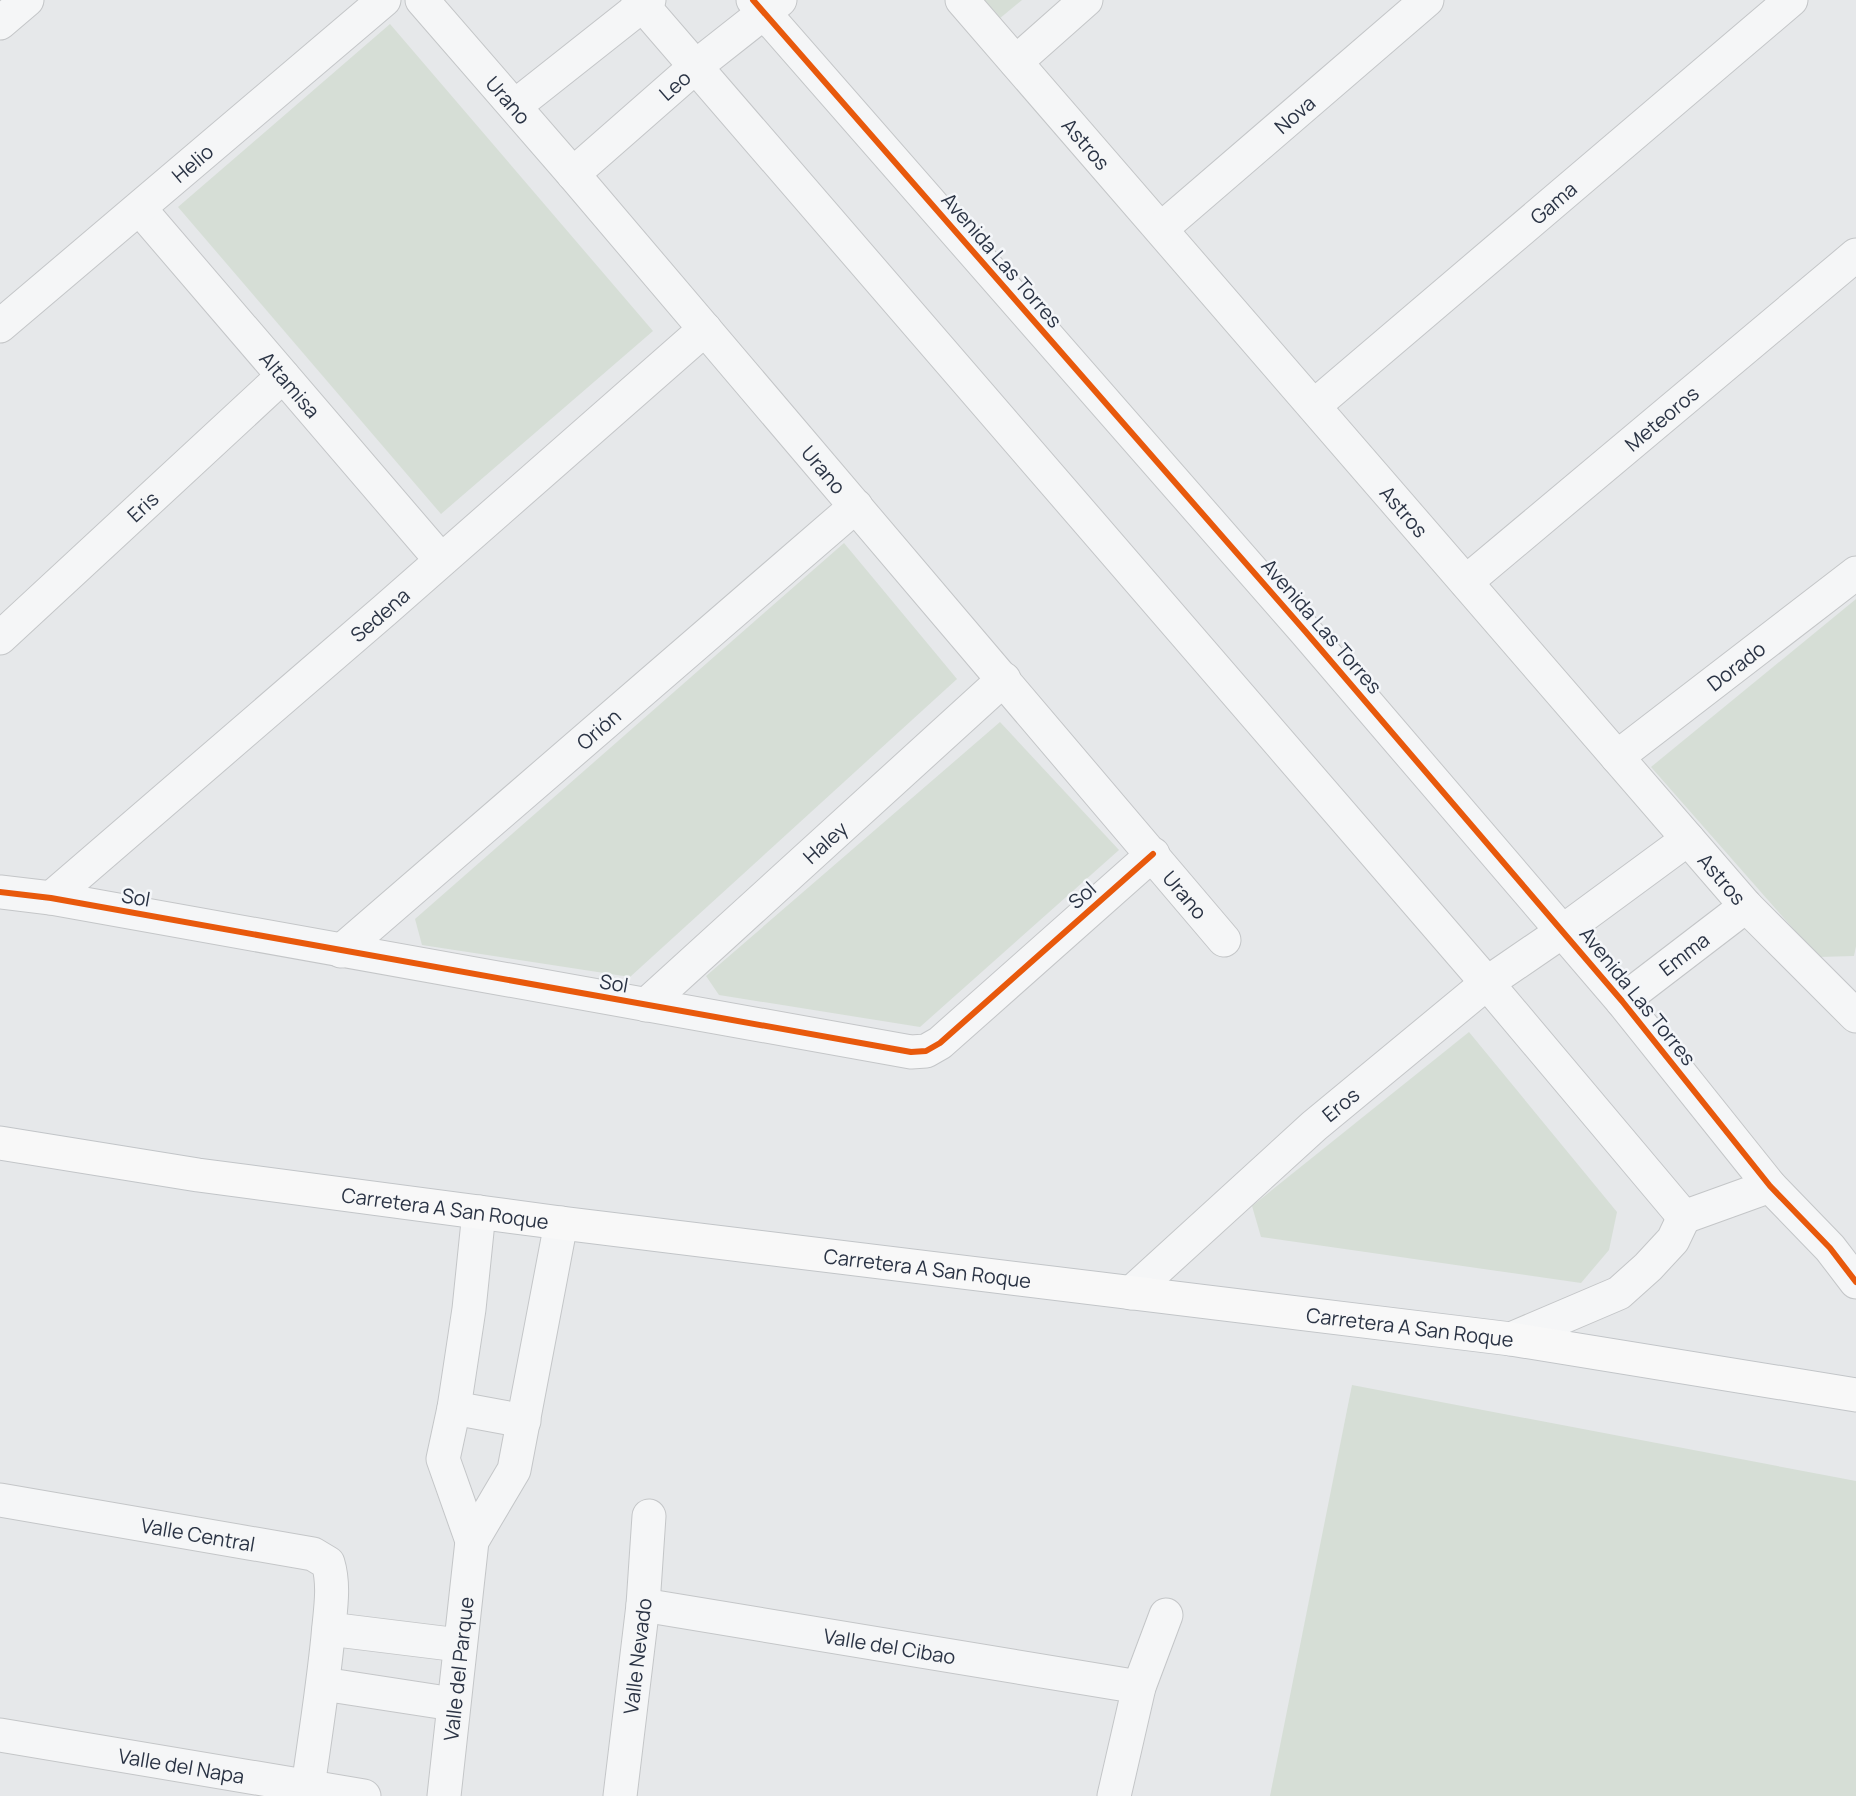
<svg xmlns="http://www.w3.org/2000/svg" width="1856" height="1796" font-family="Manrope,sans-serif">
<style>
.green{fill:#d6ded6}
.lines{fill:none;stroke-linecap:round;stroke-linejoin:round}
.minor-casing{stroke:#c4c6c8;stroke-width:35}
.major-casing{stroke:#c2c5c8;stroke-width:35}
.minor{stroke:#f5f6f7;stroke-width:33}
.major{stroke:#f8f8f8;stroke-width:33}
.cycleway-casing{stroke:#f4f6f9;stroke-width:10}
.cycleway{stroke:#e8590c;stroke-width:6}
.labels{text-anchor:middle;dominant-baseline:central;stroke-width:5;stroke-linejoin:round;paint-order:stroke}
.street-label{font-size:20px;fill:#2b3445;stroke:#f4f6f9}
</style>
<rect width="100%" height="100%" fill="#e6e8ea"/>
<!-- green -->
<g class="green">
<path d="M984,0h38l-23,19z"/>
<path d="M390,24l263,307 -212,183 -263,-307z"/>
<path d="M844,543l113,136 -327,298 -208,-32 -7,-26z"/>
<path d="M1856,599v347l-2,10 -36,1 -167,-190z"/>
<path d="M1000,722l119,128 -199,177 -201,-32 -13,-19z"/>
<path d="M1469,1032l148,180 -8,38 -28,33 -320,-46 -9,-31z"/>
<path d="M1352,1385l504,96v315h-586z"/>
</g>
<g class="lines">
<defs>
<g id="minor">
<path id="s1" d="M422,0l151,174 651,766"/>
<path d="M638,0l849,983 197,234"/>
<path d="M753,0l552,631 317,370 148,185 60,62 26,34"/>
<path id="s2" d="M962,0l784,906 110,110"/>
<path d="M0,23l27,-23"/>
<path d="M1016,62l70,-62"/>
<path d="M515,106l134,-106"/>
<path id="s3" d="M573,174l122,-107 85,-67"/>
<path id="s4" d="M140,209l301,351"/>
<path id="s5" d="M1161,229l266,-229"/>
<path id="s6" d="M0,326l384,-326"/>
<path id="s7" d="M1314,406l477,-406"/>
<path id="s8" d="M1466,582l390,-327"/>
<path id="s9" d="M0,638l283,-262"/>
<path id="s10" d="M1617,757l239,-184"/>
<path d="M0,892l51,6 860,154 15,-1 14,-8 213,-189"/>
<path id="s11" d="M51,898l334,-288 320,-281"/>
<path id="s12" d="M341,951l515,-445"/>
<path id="s13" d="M1622,1001l124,-95"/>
<path id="s14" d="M646,1005l358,-326"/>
<path d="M1684,1217l86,-31"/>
<path id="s15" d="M1131,1293l183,-167 173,-143 76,-52 125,-92"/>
<path d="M1511,1339l108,-46 29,-26 25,-27 11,-23"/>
<path d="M454,1408l70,13"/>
<path id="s16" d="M0,1500l313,54 15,9c7,23 2,49 0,73 -5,51 -13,101 -20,151"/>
<path d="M472,1541l-29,-82 11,-51 15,-99 10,-97"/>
<path id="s17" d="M643,1605l496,82"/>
<path d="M329,1629l130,16"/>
<path d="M323,1684l130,20"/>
<path id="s18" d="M0,1735l364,61"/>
<path id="s19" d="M444,1796l28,-255 42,-71 47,-247"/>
<path id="s20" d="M620,1796l23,-191 6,-89"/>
<path d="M1114,1796l25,-109 27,-72"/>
</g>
<g id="major">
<path id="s21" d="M0,1143l198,32 363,48 950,116 345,56"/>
</g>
</defs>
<!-- minor casing -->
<use href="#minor" class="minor-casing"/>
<!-- major casing -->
<use href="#major" class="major-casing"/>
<!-- minor -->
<use href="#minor" class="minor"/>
<!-- major -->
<use href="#major" class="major"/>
<defs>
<g id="cycleway">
<path d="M753,0l552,631 317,370 148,185 60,62 26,34"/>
<path d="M0,892l51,6 860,154 15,-1 14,-8 213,-189"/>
</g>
</defs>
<!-- cycleway casing -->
<use href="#cycleway" class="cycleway-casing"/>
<!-- cycleway -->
<use href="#cycleway" class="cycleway"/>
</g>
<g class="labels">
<!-- street labels -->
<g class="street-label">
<text stroke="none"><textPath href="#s3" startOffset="135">Leo</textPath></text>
<text stroke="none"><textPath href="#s1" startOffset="132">Urano</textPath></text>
<text stroke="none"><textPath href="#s5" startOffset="176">Nova</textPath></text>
<text stroke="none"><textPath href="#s2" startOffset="190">Astros</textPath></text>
<text stroke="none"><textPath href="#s6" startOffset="252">Helio</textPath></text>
<text stroke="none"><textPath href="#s7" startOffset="314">Gama</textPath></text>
<text transform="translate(1002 260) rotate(49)">Avenida Las Torres</text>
<text stroke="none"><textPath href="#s4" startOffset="231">Altamisa</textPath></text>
<text stroke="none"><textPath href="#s8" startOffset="255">Meteoros</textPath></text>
<text stroke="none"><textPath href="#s1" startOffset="618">Urano</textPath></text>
<text stroke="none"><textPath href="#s9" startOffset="194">Eris</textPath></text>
<text stroke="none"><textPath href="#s2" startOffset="676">Astros</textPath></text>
<text stroke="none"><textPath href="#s11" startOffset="434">Sedena</textPath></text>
<text transform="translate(1322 626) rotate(49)">Avenida Las Torres</text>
<text stroke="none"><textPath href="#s10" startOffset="150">Dorado</textPath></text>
<text stroke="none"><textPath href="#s12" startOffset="340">Orión</textPath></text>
<text stroke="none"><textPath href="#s14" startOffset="242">Haley</textPath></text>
<text stroke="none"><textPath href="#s2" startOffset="1162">Astros</textPath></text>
<text stroke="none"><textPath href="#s1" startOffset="1176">Urano</textPath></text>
<text transform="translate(1082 895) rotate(-42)">Sol</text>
<text transform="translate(136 897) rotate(10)">Sol</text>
<text stroke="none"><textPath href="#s13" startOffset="78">Emma</textPath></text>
<text transform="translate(614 983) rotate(10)">Sol</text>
<text transform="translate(1638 996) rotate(51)">Avenida Las Torres</text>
<text stroke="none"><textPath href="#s15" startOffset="282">Eros</textPath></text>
<text stroke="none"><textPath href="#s21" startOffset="450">Carretera A San Roque</textPath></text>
<text stroke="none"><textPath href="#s21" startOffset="936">Carretera A San Roque</textPath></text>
<text stroke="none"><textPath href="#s21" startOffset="1422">Carretera A San Roque</textPath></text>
<text stroke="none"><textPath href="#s16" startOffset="201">Valle Central</textPath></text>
<text stroke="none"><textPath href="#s17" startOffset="250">Valle del Cibao</textPath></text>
<text stroke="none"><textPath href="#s20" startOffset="141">Valle Nevado</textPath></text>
<text stroke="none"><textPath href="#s19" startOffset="128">Valle del Parque</textPath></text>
<text stroke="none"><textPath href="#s18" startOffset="184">Valle del Napa</textPath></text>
</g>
</g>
</svg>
